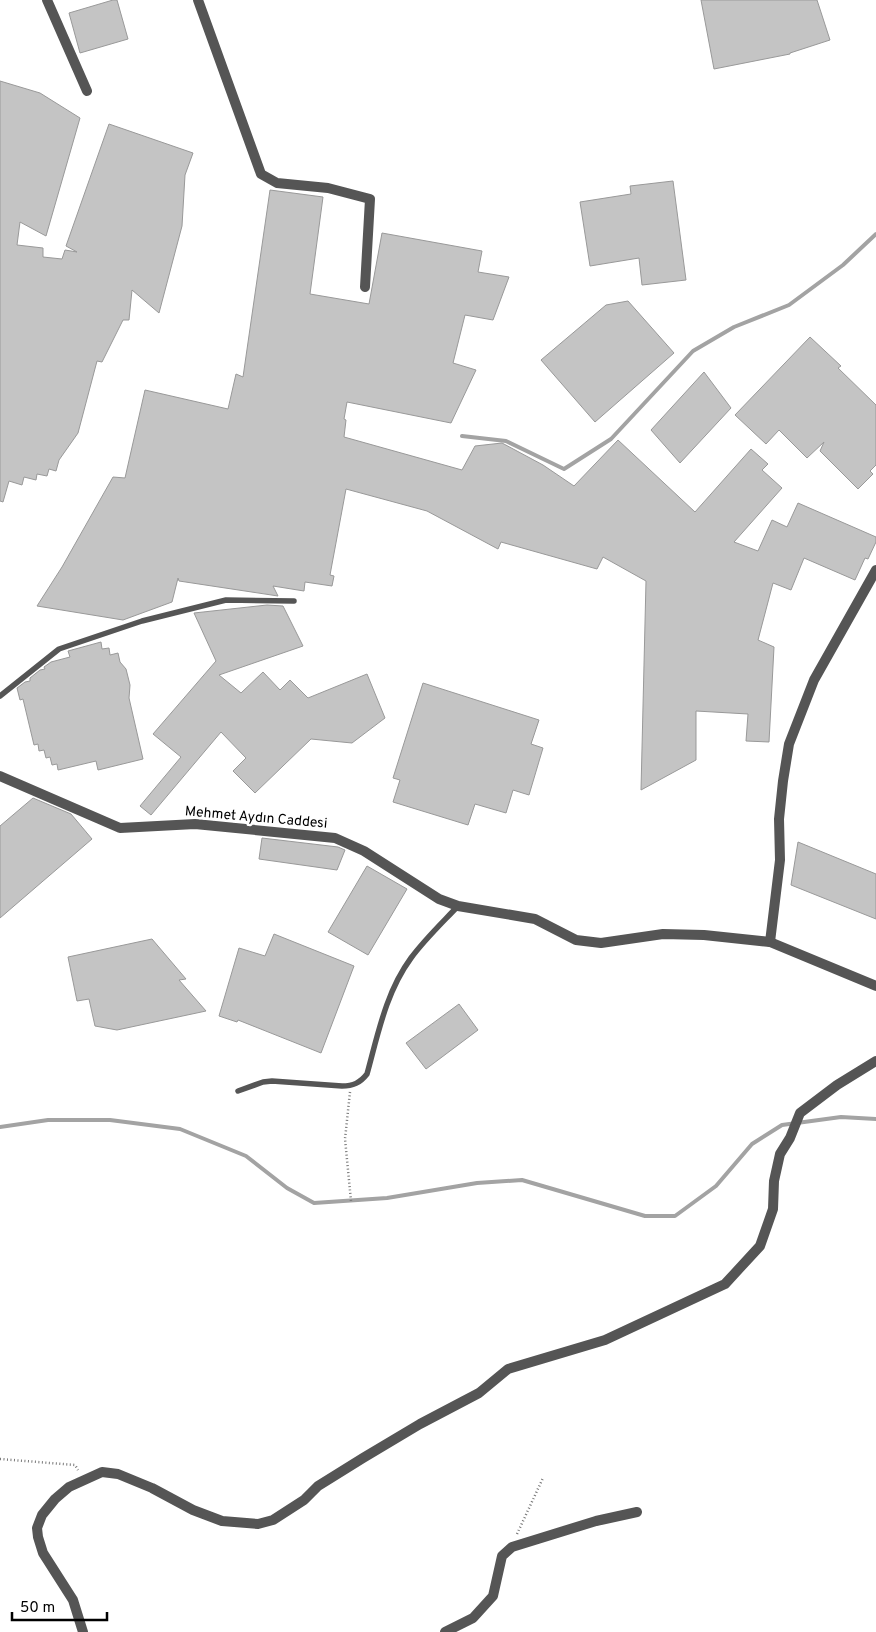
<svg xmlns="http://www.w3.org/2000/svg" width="876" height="1632" font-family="Overpass,sans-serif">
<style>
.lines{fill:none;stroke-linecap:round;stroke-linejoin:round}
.stream{stroke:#a3a3a3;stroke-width:4}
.building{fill:#c4c4c4;stroke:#999}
.path{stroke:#777;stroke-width:2.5;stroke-dasharray:1 2.5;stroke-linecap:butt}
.lane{stroke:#555;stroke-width:5.5}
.street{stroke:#555;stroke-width:10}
.labels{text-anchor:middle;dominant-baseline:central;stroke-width:5;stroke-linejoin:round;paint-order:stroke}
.street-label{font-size:14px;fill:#000;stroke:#fff}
</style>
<rect width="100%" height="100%" fill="#fff"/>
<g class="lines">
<!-- stream -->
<g class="stream">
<path d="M462,436l44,5 58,28 47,-30 82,-88 41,-24 55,-22 54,-40 33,-31"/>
<path d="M0,1127l48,-7h62l70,9 66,27 41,32 27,15 73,-5 90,-15 45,-3 123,36h30l41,-30 36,-42 30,-19 59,-8 35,2"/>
</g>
</g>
<!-- building -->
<g class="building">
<path d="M113,0h4l11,39 -48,14 -11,-40z"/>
<path d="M701,0h116l13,40 -40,13v1l-76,15z"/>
<path d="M0,81l40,12 40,25 -34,118 -26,-14 -3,23 26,3v9l19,2 3,-9 12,2 -11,-6 43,-122 84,29 -8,22 -3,51 -23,87 -27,-23 -3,30h-6l-21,42 -5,-1 -19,72 -19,27 -3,11 -7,-2 -2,7 -10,-2 -1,6 -12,-3 -2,8 -13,-4 -6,21 -3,-1z"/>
<path d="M673,181l13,99 -44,5 -3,-27 -49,8 -10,-64 51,-8 -1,-8z"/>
<path d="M270,190l53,7 -13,97 59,10 13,-71 100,18 -4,21 31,5 -16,43 -28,-5 -12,48 23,7 -25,53 -104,-21 -3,17 2,1 -2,17 118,33 13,-24 27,-3 41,22 31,21 44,-46 77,72 56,-63 17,15 -6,6 20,18 -48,54 24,9 14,-31 15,7 11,-24 78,34v5l-8,17 -3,-1 -10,22 -51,-22 -13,32 -18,-7 -15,57 16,7 -5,95 -23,-1 2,-27 -52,-3v49l-55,30 5,-209 -43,-24 -6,12 -96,-27 -3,7 -71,-38 -81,-22 -16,86 4,1 -2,10 -27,-4 -1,9 -31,-5 5,10 -99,-15 -1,-3 -6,24 -49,18 -86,-14 25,-39 51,-90 12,1 20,-88 83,19 8,-35 7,3z"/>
<path d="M628,301l46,52 -79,69 -54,-62 65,-55z"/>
<path d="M810,337l31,29 -3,2 38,37v60l-6,6 3,3 -15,15 -38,-38 4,-9 -17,16 -28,-28 -13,14 -31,-29z"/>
<path d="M704,372l27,36 -51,55 -29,-33z"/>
<path d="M267,605l16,1 20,40 -84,29 22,18 22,-21 17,18 10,-10 18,18 59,-24 18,44 -33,25 -41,-4 -56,54 -22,-22 13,-13 -25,-26 -70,83 -11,-9 41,-49 -28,-23 63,-73 -22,-48z"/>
<path d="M101,642l1,7 7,-1 1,7 8,-2 2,9 6,7 4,16 -1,13 14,61 -45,11 -2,-9 -38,9 -1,-6 -5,1 -2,-8 -4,1 -2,-8 -5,1 -1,-7 -4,1 -11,-46 -3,1 -3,-12 8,-6 5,-1v-3l10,-8 5,-1 -1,-2 7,-5 19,-5 -2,-6z"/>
<path d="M423,683l116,37 -8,24 12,4 -14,47 -16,-5 -7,23 -31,-9 -7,21 -75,-23 7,-22 -7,-2z"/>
<path d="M33,798l38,16 21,25 -92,79v-92z"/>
<path d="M262,838l76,9 7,3 -8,20 -78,-11z"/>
<path d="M798,842l78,32v45l-85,-34z"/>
<path d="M367,866l40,23 -39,66 -40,-23z"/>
<path d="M274,934l80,32 -33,87 -83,-33 -1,2 -18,-6 20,-68 26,8z"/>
<path d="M152,939l34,40 -7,1 27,31 -89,19 -22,-4 -6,-27 -12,2 -9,-44z"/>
<path d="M459,1004l19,26 -52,39 -20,-26z"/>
</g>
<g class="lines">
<!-- path -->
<g class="path">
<path d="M350,1092l-5,47 6,62"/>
<path d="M0,1459l75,6 3,5"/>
<path d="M517,1534l26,-56"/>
</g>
<!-- lane -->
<g class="lane">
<path d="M0,696l59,-47 83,-28 84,-21 68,1"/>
<path d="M238,1091l25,-9 9,-1 70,5c11,0 18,-3 25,-12 11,-40 19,-82 44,-116 14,-19 31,-35 47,-52"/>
</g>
<!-- street -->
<g class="street">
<path d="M47,0l40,91"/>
<path d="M198,0l63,174 16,9 51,5 42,11 -5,88"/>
<path d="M0,776l120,52 75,-4 140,14 29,13 75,48 19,7 77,13 41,21 25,3 62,-9 41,1 66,7 106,44"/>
<path d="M770,942l10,-82 -1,-41 4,-38 6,-37 25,-64 62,-110"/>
<path d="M83,1632l-10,-32 -30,-47 -5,-16 -1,-9 5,-13 13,-16 14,-12 33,-15 16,2 34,14 41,22 29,11 36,3 15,-4 31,-20 14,-14 45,-28 57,-34 59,-31 29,-24 97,-29 120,-56 35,-38 13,-37 1,-28 6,-27 10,-16 10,-25 37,-28 39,-24"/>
<path d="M445,1632l28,-14 20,-22 9,-40 10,-9 84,-26 41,-9"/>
</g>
</g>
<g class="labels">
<!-- street labels -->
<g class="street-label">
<text transform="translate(256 818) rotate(5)">Mehmet Aydın Caddesi</text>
</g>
</g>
<!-- scale -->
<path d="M12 1612v8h95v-8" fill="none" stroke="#000000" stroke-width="2.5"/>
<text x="20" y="1612" font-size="15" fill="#000000" stroke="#ffffff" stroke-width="4" paint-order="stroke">50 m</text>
</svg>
